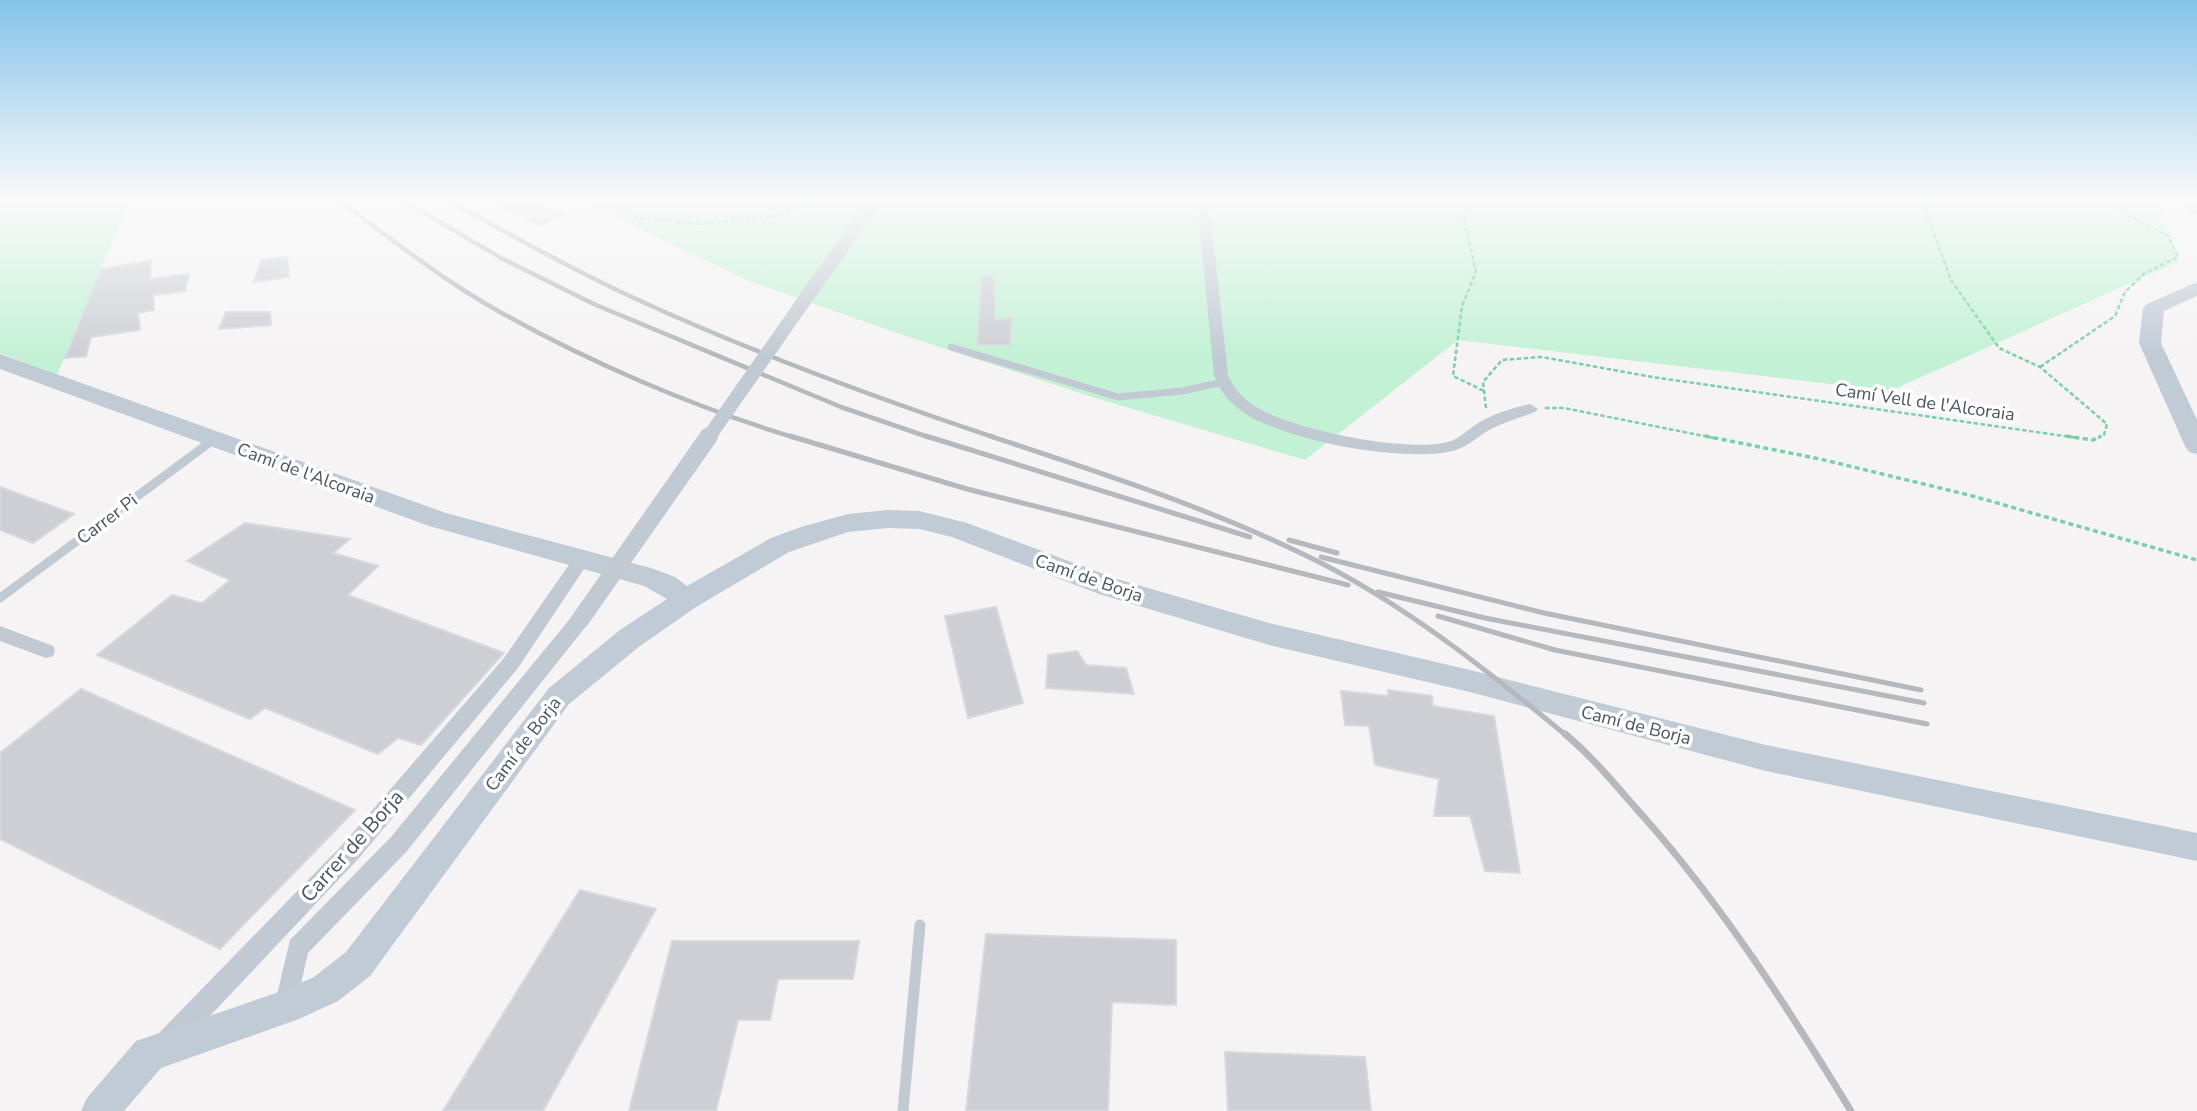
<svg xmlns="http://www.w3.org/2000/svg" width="2197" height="1111" font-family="'Nunito Sans',sans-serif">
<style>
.green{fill:#c3f1d5}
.building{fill:#cdcfd5;stroke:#d7d9de;stroke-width:2}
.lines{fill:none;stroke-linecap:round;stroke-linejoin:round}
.path-far1{stroke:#7ad0a6;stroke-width:2.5;stroke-dasharray:4.5 2.5;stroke-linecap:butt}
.path{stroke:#7ad0a6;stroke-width:3.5;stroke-dasharray:5 3.5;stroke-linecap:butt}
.lane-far2{stroke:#c1cad2;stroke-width:7}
.lane-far1{stroke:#c1cad2;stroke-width:9}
.lane{stroke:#c1cad2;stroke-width:11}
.street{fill:#c1cad2;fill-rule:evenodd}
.secondary{fill:#c1cbd6;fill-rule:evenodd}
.rail-far2{stroke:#b5b8bd;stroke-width:4.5}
.rail-far1{stroke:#b5b8bd;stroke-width:5}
.rail{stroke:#b5b8bd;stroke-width:7}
.street-bridge-far1{stroke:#c1cad2;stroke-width:14}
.street-bridge{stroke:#c1cad2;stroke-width:18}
.labels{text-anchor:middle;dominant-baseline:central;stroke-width:7;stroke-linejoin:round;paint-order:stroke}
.street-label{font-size:18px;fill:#4a5661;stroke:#fff}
.near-street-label{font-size:21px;fill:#4a5661;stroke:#fff}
</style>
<rect width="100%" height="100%" fill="#f5f3f3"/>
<!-- green -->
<g class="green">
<path d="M0,201h129l-72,174 -57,-22z"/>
<path d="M581,201h1577l22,60 -290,130 -432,-51 -153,120 -216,-64 -195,-64 -145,-51z"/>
</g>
<!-- building -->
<g class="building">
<path d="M492,201h45l27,14 -24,11z"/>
<path d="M287,257l2,20 -35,5 7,-22z"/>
<path d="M151,261l-1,18 39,-5 -4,17 -32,4 1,15 -16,3 2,17 -49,7 -5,19 -21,2 36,-89z"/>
<path d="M982,276h12l1,43 17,-1 -2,27h-33z"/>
<path d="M226,312h44l1,13 -52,4z"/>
<path d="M0,487l74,27 -41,29 -33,-13z"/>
<path d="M245,523l105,16 -17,14 45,13 -30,29 156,58 -83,92 -23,-7 -20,16 -113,-46 -15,11 -153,-64 75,-60 30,8 28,-23 -43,-19z"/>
<path d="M996,607l27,96 -55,15 -23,-102z"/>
<path d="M1077,651l9,14 40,3 8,26 -88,-6 2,-33z"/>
<path d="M81,689l274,121 -135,139 -220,-110v-86z"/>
<path d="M1388,690l44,6 1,10 61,10 26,157 -35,-2 -15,-55h-36l5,-37 -64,-14 -6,-39 -24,-1 -4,-34 47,5z"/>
<path d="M580,890l76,19 -113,202h-100z"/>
<path d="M986,934l190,6v65l-64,-3 -4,109h-142z"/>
<path d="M672,941h187l-6,38h-75l-8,41h-32l-22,91h-87z"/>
<path d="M1225,1052l140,5 6,54h-143z"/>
</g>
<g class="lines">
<!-- path-far1 -->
<g class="path-far1">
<path d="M602,201l35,16 63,7 78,-9 36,-14"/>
<path d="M1470,201l-6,19 12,52 -14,34 -9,70 31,15"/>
<path d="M1922,201l29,79 48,68 41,19 67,57 -3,11 -6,3"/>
<path d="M2040,367l75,-51 10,-24 20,-19 33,-16 -10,-21 -43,-22 -14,-13"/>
<path d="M1486,408l-3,-26 19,-22 40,-3 110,20 426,61"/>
<path d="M1545,408h19l150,30"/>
</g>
<!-- path -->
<g class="path">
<path d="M1705,436l115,23 149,36 228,65"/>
<path d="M2066,436l27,4 8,-4"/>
</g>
<!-- lane-far2 -->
<path class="lane-far2" d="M951,347l167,50 64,-6 41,-9"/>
<!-- lane-far1 -->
<path class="lane-far1" d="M0,598l213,-158"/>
<!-- lane -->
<path class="lane" d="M903,1111l17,-186"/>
<!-- street -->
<g class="street">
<path d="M1197,201h12l19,174c6,14 15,24 28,32 38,23 148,46 192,35 12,-3 21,-14 32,-20 15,-9 33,-14 50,-18l8,5 -3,3c-13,5 -27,9 -40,15 -17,8 -28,22 -47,25 -50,9 -163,-11 -205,-40 -13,-9 -24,-21 -29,-37z"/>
<path d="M581,554l6,2 3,4 -72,108 -159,190 -183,194 -9,3 -9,-3 -3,-9 3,-9 185,-190 161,-186 71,-102z"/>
<path d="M580,613l7,2 2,5 -2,5 -180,226 -99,102 -14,62 -8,4 -8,-4 -4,-8 16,-67 101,-103 182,-222z"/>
<path d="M0,626l53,20 2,5 -2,5 -7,2 -46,-17z"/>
</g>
<!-- secondary -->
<g class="secondary">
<path d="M2178,201h19v14l-7,-2z"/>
<path d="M2197,282v14l-33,15 -3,32 36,77v34l-8,-2 -4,-6 -46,-103 4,-35 4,-4z"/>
<path d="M0,354l446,159 205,55 24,9 12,9 84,-48 30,-11 47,-13 40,-4 31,1 48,12 150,56 152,44 201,47 296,75 431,88v28l-431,-90 -296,-79 -201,-47 -170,-51 -147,-57 -33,-8 -31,-1 -40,4 -59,20 -93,55 -56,39 -71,58 -199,272 -32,25 -39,18 -138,49 -37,43h-43l6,-13 49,-57 146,-50 32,-14 32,-25 203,-264 71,-58 47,-31 -23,-13 -215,-60 -429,-157z"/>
</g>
<!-- rail-far2 -->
<g class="rail-far2">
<path d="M340,201c50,37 99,76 153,107 93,53 200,99 303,130"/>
<path d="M404,201l97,57 95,47 245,102 90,31"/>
<path d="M450,201c60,34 121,68 184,97 117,54 239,99 362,140"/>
</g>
<!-- rail-far1 -->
<g class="rail-far1">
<path d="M790,436l177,53 381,96"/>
<path d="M926,436l324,101"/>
<path d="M990,436c108,36 217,71 319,121 93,45 179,114 258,179"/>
<path d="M1289,540l48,13"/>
<path d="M1321,557l223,56 377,77"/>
<path d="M1378,592l107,26 439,85"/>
<path d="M1438,616l117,34 372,74"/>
</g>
<!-- rail -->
<path class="rail" d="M1565,734c29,24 52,53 77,81 81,91 146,193 209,296"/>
<!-- street-bridge-far1 -->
<path class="street-bridge-far1" d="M708,438l166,-237"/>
<!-- street-bridge -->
<path class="street-bridge" d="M580,620l129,-184"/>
</g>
<!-- sky -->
<linearGradient id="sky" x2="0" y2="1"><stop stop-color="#85c3ea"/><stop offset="0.56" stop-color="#fafafa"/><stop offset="1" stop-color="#fafafa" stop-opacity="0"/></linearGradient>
<rect width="2197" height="357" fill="url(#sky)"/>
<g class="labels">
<!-- street labels -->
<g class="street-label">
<text transform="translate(1925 402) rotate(8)">Camí Vell de l'Alcoraia</text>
<text transform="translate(306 473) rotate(20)">Camí de l'Alcoraia</text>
<text transform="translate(107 519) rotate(-37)">Carrer Pi</text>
<text transform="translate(1089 578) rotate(19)">Camí de Borja</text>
<text transform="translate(1636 725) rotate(14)">Camí de Borja</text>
<text transform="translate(523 744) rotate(-53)">Camí de Borja</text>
</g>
<!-- near-street labels -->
<g class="near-street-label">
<text transform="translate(352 846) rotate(-48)">Carrer de Borja</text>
</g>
</g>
</svg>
